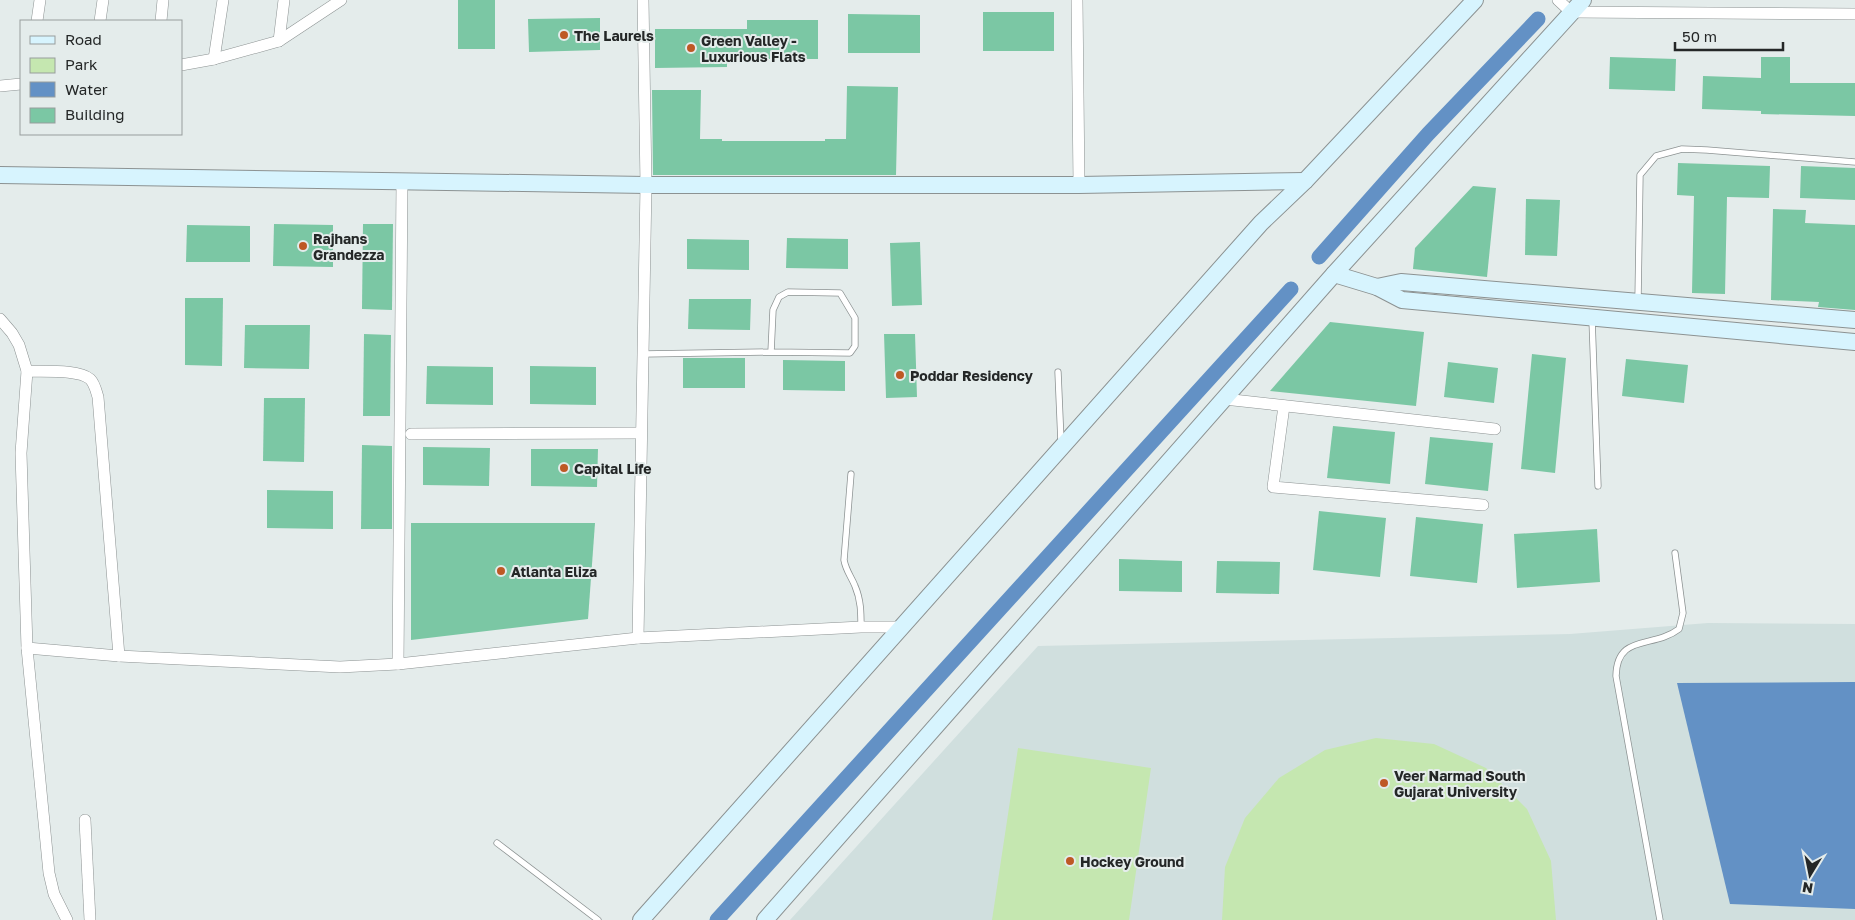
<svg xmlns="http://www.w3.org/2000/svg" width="1855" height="920" font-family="'Golos Text',sans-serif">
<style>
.built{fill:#d0dfde}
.green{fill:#c5e7b0}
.water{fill:#6391c5}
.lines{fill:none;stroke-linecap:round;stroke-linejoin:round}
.canal{stroke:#6391c5;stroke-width:15}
.building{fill:#7bc7a4}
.lane-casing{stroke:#8c9292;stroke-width:7}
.street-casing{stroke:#8c9292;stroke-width:12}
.secondary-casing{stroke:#8c9292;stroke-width:18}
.lane{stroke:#fff;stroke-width:5.5}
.street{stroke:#fff;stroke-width:11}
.secondary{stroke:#d7f4fe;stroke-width:16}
.poi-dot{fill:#be5925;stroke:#e4eceb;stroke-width:2}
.labels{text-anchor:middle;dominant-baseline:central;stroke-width:4;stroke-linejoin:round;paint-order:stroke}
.poi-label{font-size:14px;font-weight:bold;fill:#242727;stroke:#e4eceb;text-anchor:start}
</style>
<rect width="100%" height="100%" fill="#e4eceb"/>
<!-- built -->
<path class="built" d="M1708,623l147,1v296h-1065l248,-274 532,-12z"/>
<!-- green -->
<g class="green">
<path d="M1376,738l58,6 52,24 41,41 24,52 5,59h-334l3,-53 20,-49 34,-40 46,-28z"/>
<path d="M1018,748l133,20 -22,152h-137z"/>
</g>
<!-- water -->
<path class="water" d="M1855,682v227l-125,-5 -53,-221z"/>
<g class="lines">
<!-- canal -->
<g class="canal">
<path d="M1319,257l109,-123 110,-115"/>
<path d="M717,920l574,-631"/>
</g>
</g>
<!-- building -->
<g class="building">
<rect x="458" y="0" width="37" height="49"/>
<rect x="983" y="12" width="71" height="39"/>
<path d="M848,14l72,1v38h-72z"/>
<path d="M600,18v32l-71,2 -1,-33z"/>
<path d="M747,20h71v39h-91v8l-72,1v-39h92z"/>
<path d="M1610,57l66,2 -1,32 -66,-2z"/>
<path d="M1761,57h29v26h65v33l-94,-2v-3l-59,-2 1,-33 58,2z"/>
<path d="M847,86l51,1 -2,88h-243l-1,-85h49l-1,49h22v2h103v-2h21z"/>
<path d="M1678,163l92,3 -1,32 -42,-1 -2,97 -33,-1 2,-97 -17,-1z"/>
<path d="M1801,166l54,2v32l-55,-2z"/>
<path d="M1473,186l23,2 -9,89 -74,-8 2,-21z"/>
<path d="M1526,199l34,1 -3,56 -32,-1z"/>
<path d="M1773,209l33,1 -1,13 50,2v85l-37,-3 1,-5 -48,-2z"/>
<path d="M274,224l59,1v42l-60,-1z"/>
<path d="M363,224h30l-1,86 -30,-1z"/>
<path d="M187,225l63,1v36h-64z"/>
<path d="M787,238l61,1v30l-62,-1z"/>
<path d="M687,239l62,1v30l-62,-1z"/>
<path d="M920,242l2,63 -30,1 -2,-63z"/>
<path d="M185,298h38l-1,68 -37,-1z"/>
<path d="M689,299h62l-1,31 -62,-1z"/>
<path d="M1330,322l94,10 -8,74 -146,-15z"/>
<path d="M245,325h65l-1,44 -65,-1z"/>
<path d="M364,334l27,1 -1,81h-27z"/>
<path d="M884,334h31l2,63 -31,1z"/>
<path d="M1532,354l34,4 -11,115 -34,-4z"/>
<rect x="683" y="358" width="62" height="30"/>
<path d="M1626,359l62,6 -4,38 -62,-7z"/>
<path d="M783,360l62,1v30l-62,-1z"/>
<path d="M1448,362l50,6 -4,35 -50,-6z"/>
<path d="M427,366l66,1v38l-67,-1z"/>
<path d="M530,366l66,1v38l-66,-1z"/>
<path d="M264,398h41l-1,64 -41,-1z"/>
<path d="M1333,426l62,6 -5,52 -63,-6z"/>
<path d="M1430,437l63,6 -5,48 -63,-7z"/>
<path d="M362,445l30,1v83h-31z"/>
<path d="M423,447l67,1 -1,38 -66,-1z"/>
<path d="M531,449h67l-1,38 -66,-1z"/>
<path d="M267,490l66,1v38l-66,-1z"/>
<path d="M1319,511l67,7 -6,59 -67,-7z"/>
<path d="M1416,517l67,7 -6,59 -67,-7z"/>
<path d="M411,523h184l-7,96 -177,21z"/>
<path d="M1597,529l3,53 -83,6 -3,-54z"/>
<path d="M1119,559l63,2v31l-63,-1z"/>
<path d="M1217,561l63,1 -1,32 -63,-1z"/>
</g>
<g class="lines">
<defs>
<g id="lane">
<path d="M1638,300l2,-125 16,-19 26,-7 25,1 148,12"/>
<path d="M1592,319l6,167"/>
<path d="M643,354l128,-2 79,1 5,-7v-28l-15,-25 -52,-1 -9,5 -6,13 -2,42"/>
<path d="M1058,372l3,70"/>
<path d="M851,474l-7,86c2,11 7,16 11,26 6,14 6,27 6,41"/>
<path d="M497,843l101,77"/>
<path d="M1660,920l-44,-244c1,-43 37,-27 63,-47l4,-16 -8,-60"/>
</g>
<g id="street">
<path d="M1077,0l2,185"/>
<path d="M1558,0l13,12 284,2"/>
<path d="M37,21l3,-21"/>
<path d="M100,21l3,-21"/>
<path d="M161,21l2,-21"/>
<path d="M279,41l5,-41"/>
<path d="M214,59l9,-59"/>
<path d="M181,65l33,-6 65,-18 62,-41"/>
<path d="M0,86l21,-2"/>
<path d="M0,319l12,14 7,12 8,26 -6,82 6,195 22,225 5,21 13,26"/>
<path d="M27,371c16,1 51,-2 63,8 5,5 6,12 8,18l21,259"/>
<path d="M1224,399l271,30"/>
<path d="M1284,406l-11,81 210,18"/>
<path d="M411,434l230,-1"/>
<path d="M638,638l8,-453 -3,-185"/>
<path d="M27,648l92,8 221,11 58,-3 240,-26 223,-11h41"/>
<path d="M398,664l4,-482"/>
<path d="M85,820l5,100"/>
</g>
<g id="secondary">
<path d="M0,175l646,10h433l226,-4"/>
<path d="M1334,274l43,13 25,13 453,42"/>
<path d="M1377,287l24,-5 454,38"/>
<path d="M641,920l620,-697 44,-42 170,-181"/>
<path d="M765,920l569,-646 249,-274"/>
</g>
</defs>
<!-- lane casing -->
<use href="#lane" class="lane-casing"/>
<!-- street casing -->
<use href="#street" class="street-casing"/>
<!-- secondary casing -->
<use href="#secondary" class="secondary-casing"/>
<!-- lane -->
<use href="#lane" class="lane"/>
<!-- street -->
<use href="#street" class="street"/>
<!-- secondary -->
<use href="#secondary" class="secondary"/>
</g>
<!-- markers -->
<g class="poi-dot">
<circle cx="564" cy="35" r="5"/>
<circle cx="691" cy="48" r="5"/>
<circle cx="303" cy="246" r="5"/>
<circle cx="900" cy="375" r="5"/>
<circle cx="564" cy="468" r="5"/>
<circle cx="501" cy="571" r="5"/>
<circle cx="1384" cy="783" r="5"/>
<circle cx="1070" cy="861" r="5"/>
</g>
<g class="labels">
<!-- poi labels -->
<g class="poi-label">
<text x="574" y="35">The Laurels</text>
<text x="701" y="40">Green Valley -<tspan x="701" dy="16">Luxurious Flats</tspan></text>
<text x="313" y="238">Rajhans<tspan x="313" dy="16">Grandezza</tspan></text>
<text x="910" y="375">Poddar Residency</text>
<text x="574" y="468">Capital Life</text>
<text x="511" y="571">Atlanta Eliza</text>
<text x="1394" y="775">Veer Narmad South<tspan x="1394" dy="16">Gujarat University</tspan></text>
<text x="1080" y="861">Hockey Ground</text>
</g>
</g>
<!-- legend -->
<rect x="20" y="20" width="162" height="115" fill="#e4eceb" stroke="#979d9d"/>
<rect x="30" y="36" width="25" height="8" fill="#d7f4fe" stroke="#979d9d"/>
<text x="65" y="45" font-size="15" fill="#242727">Road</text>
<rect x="30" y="58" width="25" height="15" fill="#c5e7b0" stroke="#979d9d"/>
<text x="65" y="70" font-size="15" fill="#242727">Park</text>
<rect x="30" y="82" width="25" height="15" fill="#6391c5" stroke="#979d9d"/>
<text x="65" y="95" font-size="15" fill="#242727">Water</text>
<rect x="30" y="108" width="25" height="15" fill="#7bc7a4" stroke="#979d9d"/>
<text x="65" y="120" font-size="15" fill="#242727">Building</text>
<!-- north arrow -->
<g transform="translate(1810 875) rotate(190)" stroke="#e4eceb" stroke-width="4" paint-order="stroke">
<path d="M0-4L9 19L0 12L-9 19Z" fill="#242727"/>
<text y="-8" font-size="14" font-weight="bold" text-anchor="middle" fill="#242727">N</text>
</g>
<!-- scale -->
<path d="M1675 42v8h108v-8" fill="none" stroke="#242727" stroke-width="2.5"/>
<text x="1682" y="42" font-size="15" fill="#242727" stroke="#e4eceb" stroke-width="4" paint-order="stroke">50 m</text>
</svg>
